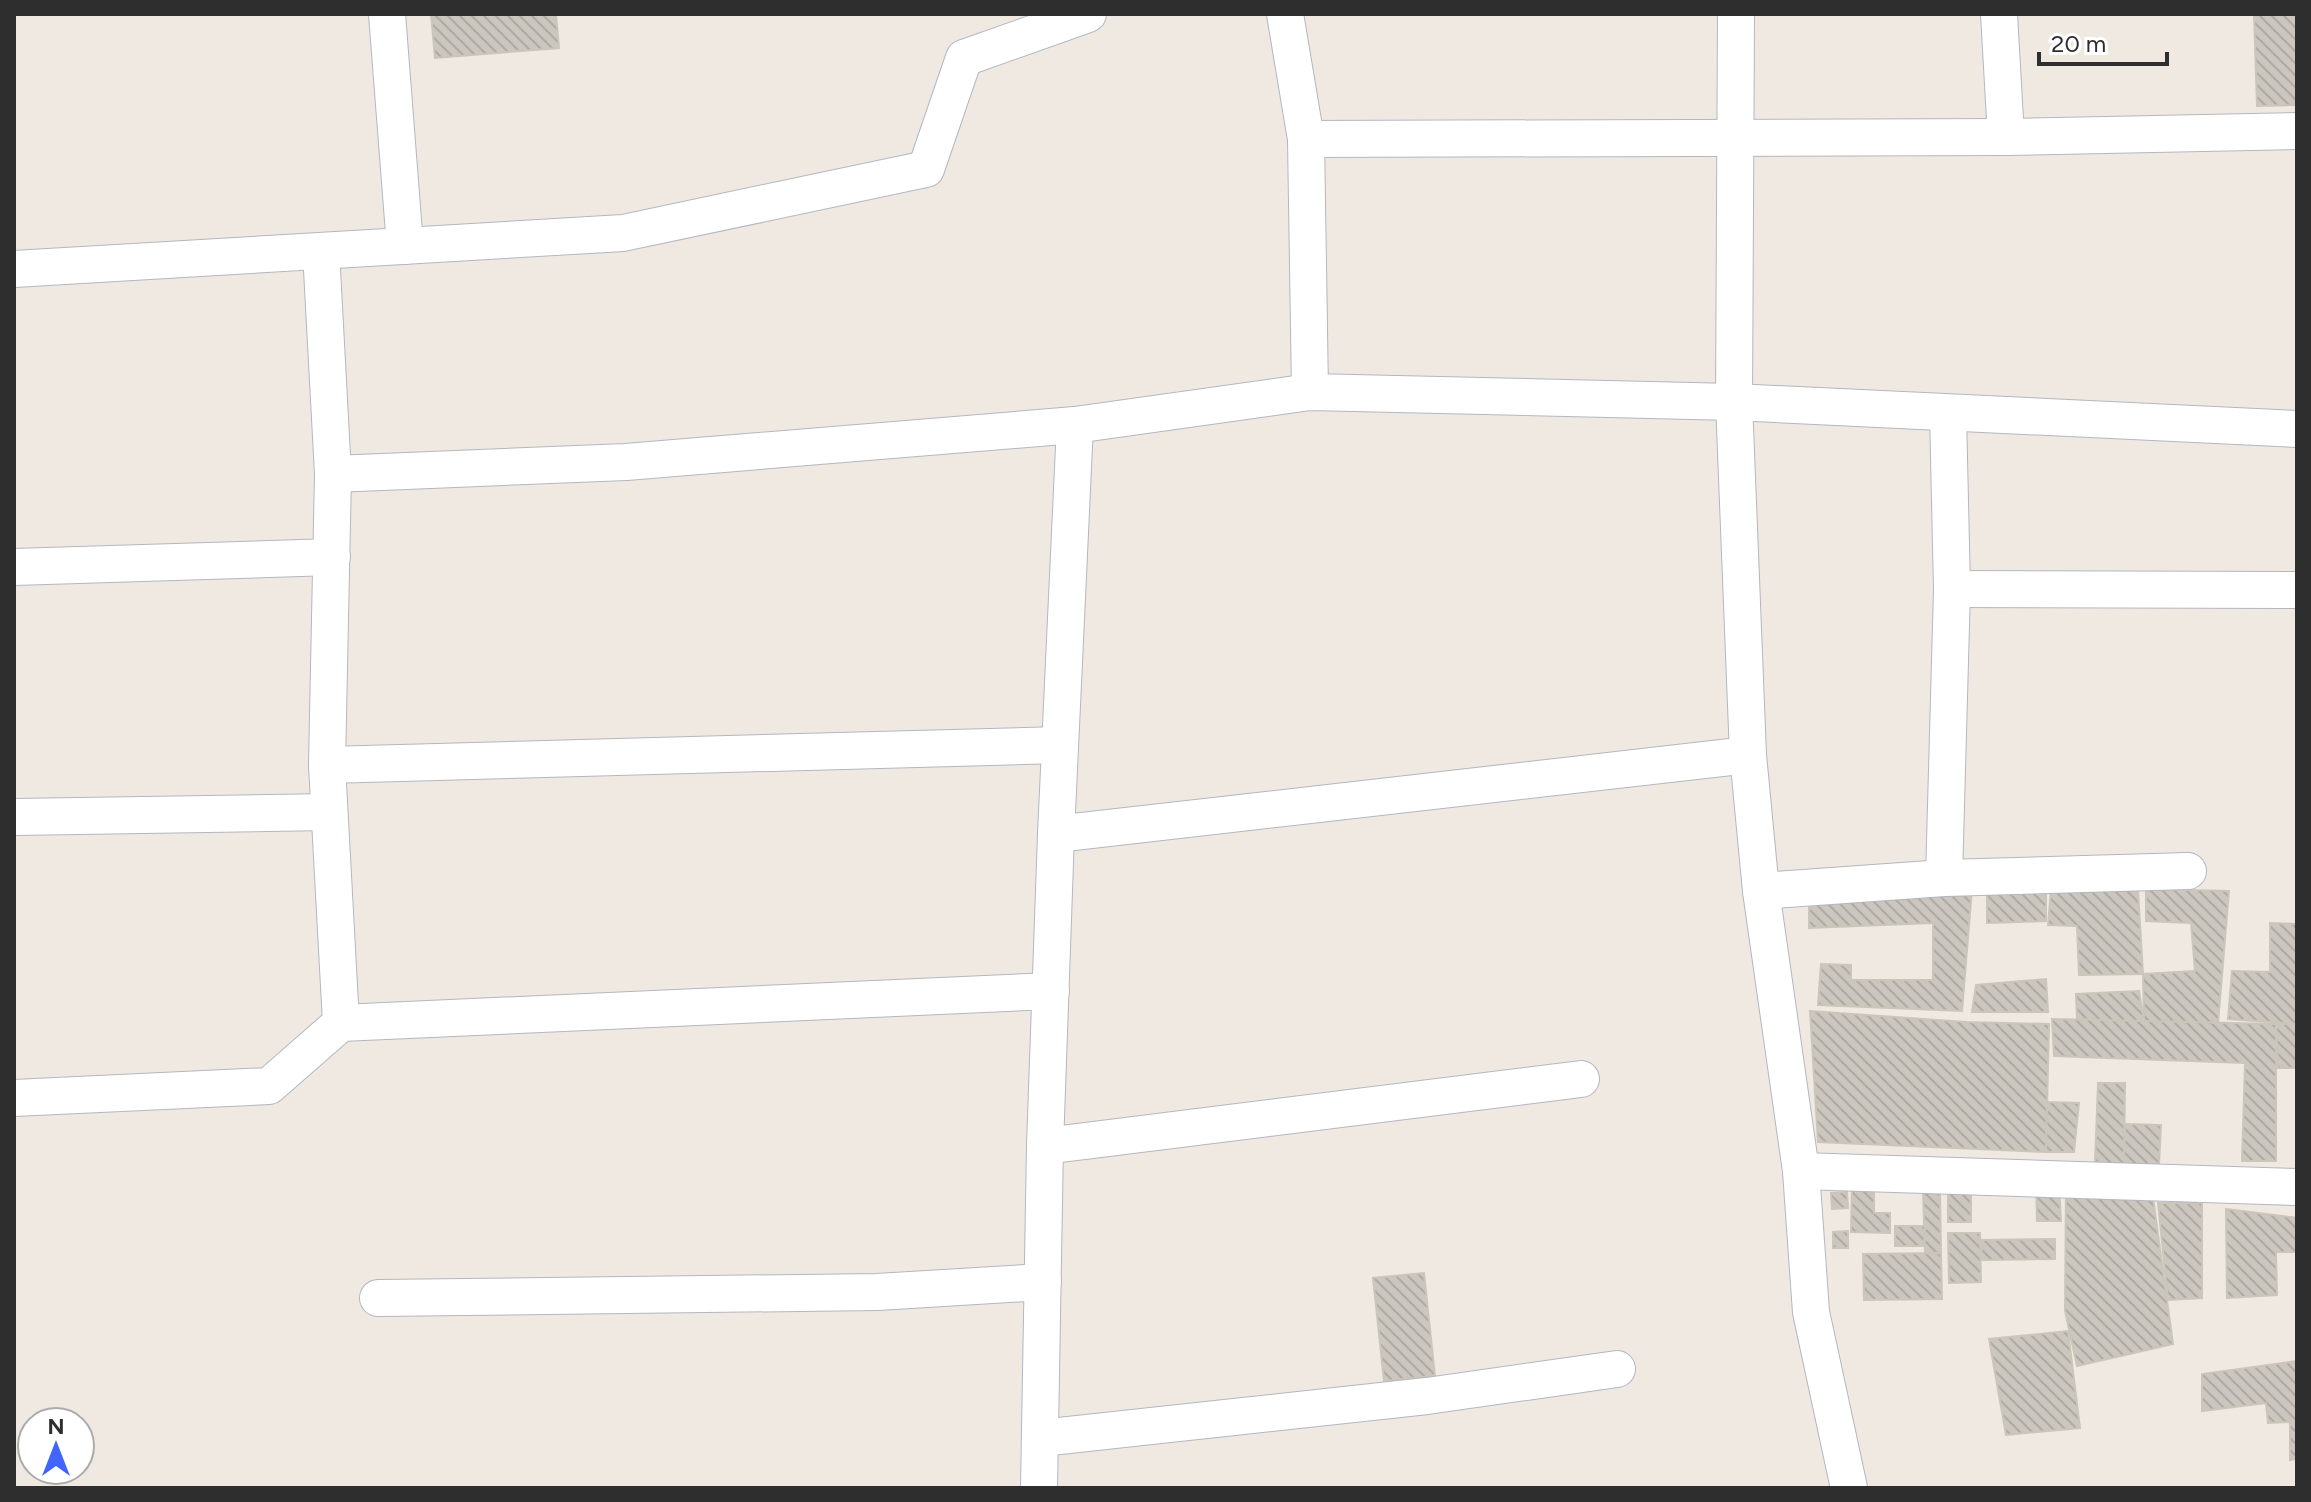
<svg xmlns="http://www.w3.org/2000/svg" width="2311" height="1502" font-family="Figtree,sans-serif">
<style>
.building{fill:url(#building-back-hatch);stroke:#cbc5ba;stroke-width:2}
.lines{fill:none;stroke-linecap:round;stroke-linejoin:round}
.minor-casing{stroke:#b4b7c1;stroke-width:38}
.minor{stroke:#fff;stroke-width:36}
</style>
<defs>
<pattern id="building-back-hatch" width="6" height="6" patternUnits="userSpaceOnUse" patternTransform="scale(2)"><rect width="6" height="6" fill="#cbc7bf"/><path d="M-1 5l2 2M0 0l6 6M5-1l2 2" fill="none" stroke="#afaba4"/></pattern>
</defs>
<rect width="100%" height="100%" fill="#efe9e1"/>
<!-- building -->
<g class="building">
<path d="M431,14h125l3,34 -124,10z"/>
<path d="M2254,14h43v91l-40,1z"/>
<path d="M1987,886l59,1v34l-59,2z"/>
<path d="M1972,889l-10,122 -144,-6 3,-41 30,1v15h82v-57l-124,5v-30z"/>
<path d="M2051,889l87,2 5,83 -64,1 -2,-49 -29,-1z"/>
<path d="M2146,889l83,2 -11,132 -74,-1 -1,-48 52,-3 -4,-48 -45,-2z"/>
<path d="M2270,923l27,1v100l-69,-5 4,-48 38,1z"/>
<path d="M2046,979l2,33h-76l4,-27z"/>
<path d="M2139,991l5,31 -67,-3 -1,-25z"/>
<path d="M1810,1011l156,11 83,2 -3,128 -228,-10z"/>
<path d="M2052,1019l224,5v137h-34l3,-98 -191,-7z"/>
<path d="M2276,1024h21v44h-19z"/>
<path d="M2098,1083h27l-1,81 -29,-2z"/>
<path d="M2047,1102l32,1 -5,49h-28z"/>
<path d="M2125,1124l36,1 -2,39h-35z"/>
<path d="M2059,1183l2,38h-24l-1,-37z"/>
<rect x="1948" y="1187" width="23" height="35"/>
<path d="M1852,1189h22v24h16v20l-39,-1z"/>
<path d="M1923,1191h17l1,62h-16z"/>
<path d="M2066,1191l87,7 20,146 -96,22 -12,-55z"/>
<path d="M1847,1192l1,16 -16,1 -1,-16z"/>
<path d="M2158,1203h44v95l-34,2z"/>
<path d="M2226,1209l71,9v34h-21l1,43 -50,3z"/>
<path d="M1895,1226h30l-1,20h-29z"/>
<path d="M1848,1231v17h-15v-16z"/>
<path d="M1948,1233h32l1,49 -32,1z"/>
<path d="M2055,1239v20l-73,1 -1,-20z"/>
<path d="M1941,1253l1,46 -78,1 -1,-46z"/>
<path d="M1424,1273l11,103 -51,5 -11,-103z"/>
<path d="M2068,1331l12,97 -74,7 -17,-96z"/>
<path d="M2297,1361v98l-7,1v-38l-22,1 -2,-20 -64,8v-37z"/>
</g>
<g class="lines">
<defs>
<g id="minor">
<path d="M387,14l18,232"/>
<path d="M1285,14l21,125 4,253"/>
<path d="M1736,14l-2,388 14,353 13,136 40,280 10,141 38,176"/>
<path d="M1999,14l7,123"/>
<path d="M1306,139l700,-2 291,-6"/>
<path d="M14,269l609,-36 303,-64 38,-111 124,-44"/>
<path d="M333,474l293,-12 449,-37 235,-33 424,10 563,27"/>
<path d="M14,567l318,-10"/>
<path d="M1952,589l345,1"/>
<path d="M327,765l733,-20"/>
<path d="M14,817l315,-5"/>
<path d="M1056,834l692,-79"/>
<path d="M1944,878l8,-289 -4,-176"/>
<path d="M1761,891l183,-13 244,-7"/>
<path d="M341,1023l710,-32"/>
<path d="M14,1098l255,-12 72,-63 -14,-258 6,-291 -12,-223"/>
<path d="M1045,1146l536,-67"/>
<path d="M1801,1171l496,16"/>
<path d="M378,1298l499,-6 166,-10"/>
<path d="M1041,1438l386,-42 190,-27"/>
<path d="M1039,1488l6,-342 11,-312 19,-409"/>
</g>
</defs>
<!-- minor casing -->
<use href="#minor" class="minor-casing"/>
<!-- minor -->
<use href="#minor" class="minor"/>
</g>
<!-- border -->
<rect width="2311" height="1502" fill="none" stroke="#2e2e2e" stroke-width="32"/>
<!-- north arrow -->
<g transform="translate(56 1446)"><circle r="38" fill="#ffffff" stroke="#ababab" stroke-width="2"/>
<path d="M0-6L14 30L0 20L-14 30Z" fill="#4264fb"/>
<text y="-12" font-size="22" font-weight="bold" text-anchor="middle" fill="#2e2e2e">N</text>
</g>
<!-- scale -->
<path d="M2039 52v12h128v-12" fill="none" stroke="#2e2e2e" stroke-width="4"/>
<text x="2051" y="52" font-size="24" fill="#2e2e2e" stroke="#ffffff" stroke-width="6" paint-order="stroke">20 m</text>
</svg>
